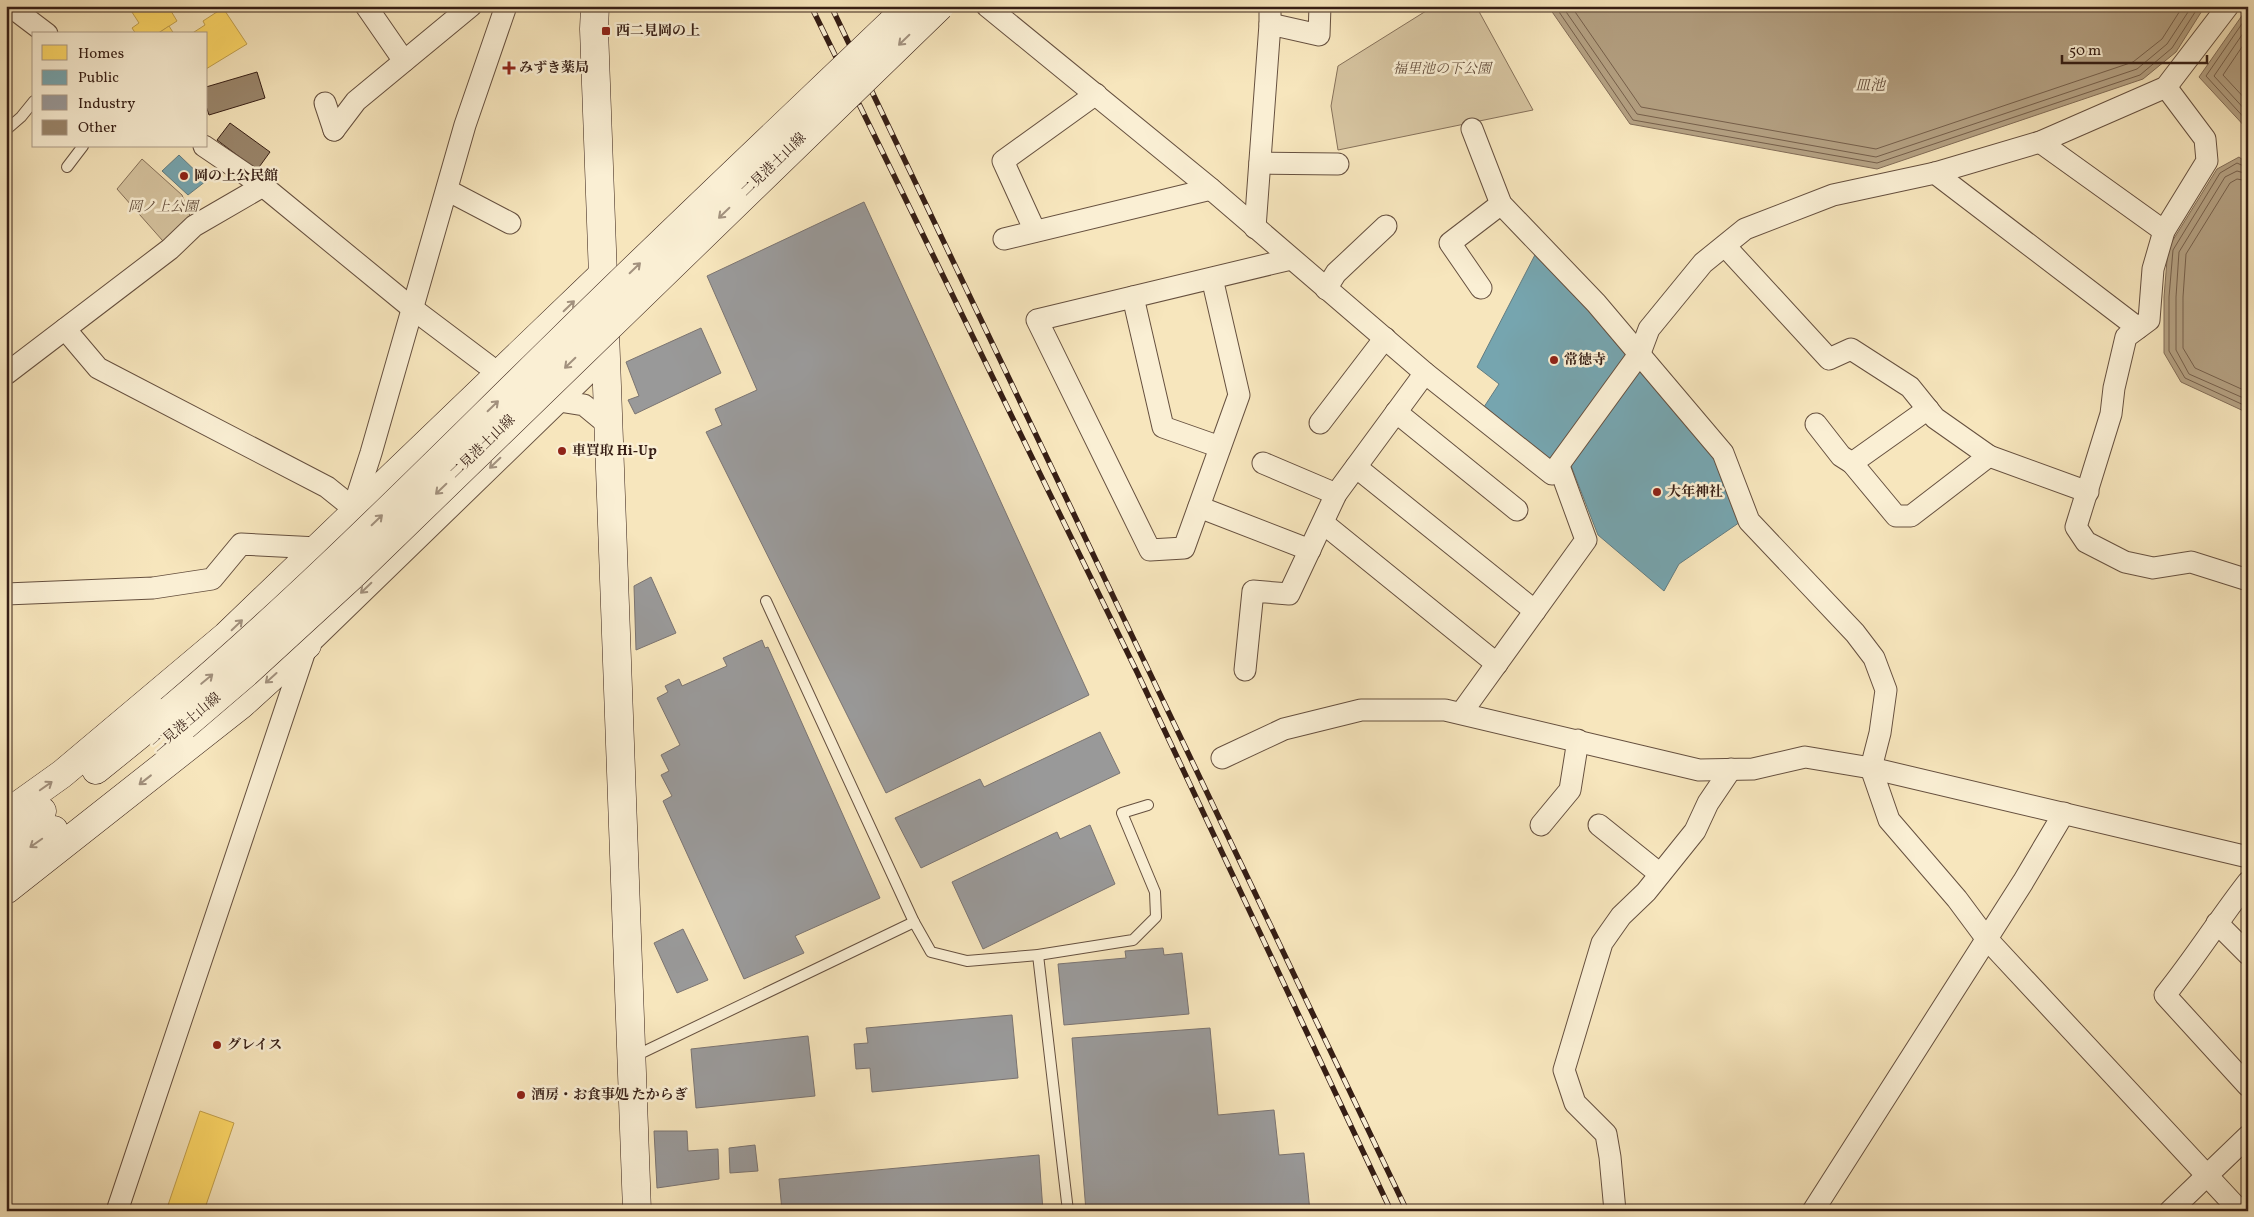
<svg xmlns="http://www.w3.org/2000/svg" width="2254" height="1217" font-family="Vollkorn,'Noto Serif JP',serif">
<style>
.green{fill:#d6c4a0;stroke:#86715a}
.water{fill:#b5a284;stroke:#826d58}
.homes{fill:#ffd966;stroke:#c3a14e}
.public{fill:#76a5af;stroke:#637c81}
.industry{fill:#999;stroke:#7b7471}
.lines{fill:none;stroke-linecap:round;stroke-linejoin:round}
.shore{stroke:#76604c;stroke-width:1}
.building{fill:#9a866c;stroke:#361e15}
.lane-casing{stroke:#66503f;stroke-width:12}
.street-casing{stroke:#66503f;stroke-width:23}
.secondary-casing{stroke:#361e15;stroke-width:29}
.lane{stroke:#faefd4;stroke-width:10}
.street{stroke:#faefd4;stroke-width:21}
.secondary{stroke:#faefd4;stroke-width:28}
.rail-casing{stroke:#361e15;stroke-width:5.5}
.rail{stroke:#faefd4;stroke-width:4;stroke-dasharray:11;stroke-linecap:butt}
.secondary-bridge-casing{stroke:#361e15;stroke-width:29;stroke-linecap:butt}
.secondary-bridge{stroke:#faefd4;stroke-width:28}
.oneway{stroke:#a2917e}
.poi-dot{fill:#8f2418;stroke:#faefd4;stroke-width:2}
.labels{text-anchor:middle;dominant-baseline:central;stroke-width:5;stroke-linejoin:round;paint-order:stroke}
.poi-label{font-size:14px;font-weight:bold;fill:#361e15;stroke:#faefd4;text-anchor:start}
.park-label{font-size:14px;font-style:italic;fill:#66503f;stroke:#faefd4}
.street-label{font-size:14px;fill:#361e15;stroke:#faefd4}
.water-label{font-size:15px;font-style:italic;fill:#624c3c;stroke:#faefd4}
</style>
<rect width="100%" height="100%" fill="#f7e6bd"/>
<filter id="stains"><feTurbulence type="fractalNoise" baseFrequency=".004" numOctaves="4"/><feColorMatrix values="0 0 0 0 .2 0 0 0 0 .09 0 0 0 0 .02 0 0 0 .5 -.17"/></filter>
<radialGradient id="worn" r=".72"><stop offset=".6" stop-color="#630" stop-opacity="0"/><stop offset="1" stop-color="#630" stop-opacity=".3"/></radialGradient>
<!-- green -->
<g class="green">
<path d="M1434,6h42l57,104 -195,40 -7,-44 7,-40z"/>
<path d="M142,159l40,36 12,31 -24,23 -53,-60z"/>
</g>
<!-- water -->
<g class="water">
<path d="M1548,6h657l-29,46 -33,27 -266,90 -247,-45z"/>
<path d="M2248,7v123l-49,-53z"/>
<path d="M2239,157l9,7v249l-67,-31 -17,-29v-56l4,-49 49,-79z"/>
</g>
<!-- homes -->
<g class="homes">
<path d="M128,6h48l-5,5 6,10 -20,13h-21l-4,-6 7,-5z"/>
<path d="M223,8l24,36 -41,25v-35h-15l14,-9 -2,-4z"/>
<path d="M169,26l5,8h-17z"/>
<path d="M200,1111l34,12 -30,88h-38z"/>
</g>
<!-- public -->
<g class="public">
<path d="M179,155l27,26 -18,14 -26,-24z"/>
<path d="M1537,251l94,101 -78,112 -71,-54 17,-26 -22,-17z"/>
<path d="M1642,366l75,88 26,66 -64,44 -15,27 -66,-56 -28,-72z"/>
</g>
<!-- industry -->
<g class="industry">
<path d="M864,202l225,493 -203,98 -180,-361 16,-7 -7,-16 42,-19 -50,-114z"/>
<path d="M701,328l20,45 -86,41 -7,-14 11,-4 -13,-34z"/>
<path d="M651,577l25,56 -40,17 -2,-64z"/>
<path d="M762,640l3,8 3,-1 112,251 -85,38 9,17 -60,26 -81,-178 9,-5 -11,-21 8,-4 -8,-16 19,-10 -23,-47 11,-6 -3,-6 14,-7 3,7 45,-20 -4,-8z"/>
<path d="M1100,732l20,41 -199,95 -26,-50 85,-39 4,8z"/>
<path d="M1090,825l25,59 -132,65 -31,-67 105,-50 3,7z"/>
<path d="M683,929l25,51 -31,13 -23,-50z"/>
<path d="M1163,948l1,7 18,-2 7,61 -125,11 -6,-61 68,-6 -1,-7z"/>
<path d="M1012,1015l6,63 -146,14 -2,-24 -14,1 -2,-25 14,-1 -2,-15z"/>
<path d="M1210,1028l8,87 56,-5 5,45 25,-2 6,58h-224l-14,-173z"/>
<path d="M808,1036l7,60 -119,12 -5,-59z"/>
<path d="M654,1131h33l1,20 30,-2 1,30 -62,9z"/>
<path d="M755,1145l3,26 -28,2 -1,-25z"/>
<path d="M1039,1155l4,56h-261l-3,-32z"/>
</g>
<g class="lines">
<!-- shore -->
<g class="shore">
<path d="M1555,6l78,114 244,43 263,-88 32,-27 27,-42"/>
<path d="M1562,6l75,108 239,43 261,-88 30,-25 25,-38"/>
<path d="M1571,6l70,101 235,42 257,-87 29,-23 21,-33"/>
<path d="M2248,15l-42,61 42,46"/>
<path d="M2248,26l-34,50 34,37"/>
<path d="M2248,38l-25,37 25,27"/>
<path d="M2248,168l-11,-5 -17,10 -47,77 -4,47v54l16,27 63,29"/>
<path d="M2248,174l-11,-3 -12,6 -46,75 -3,45v53l13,24 59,26"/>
<path d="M2248,181l-11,-2 -7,4 -44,71 -3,43v51l12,20 53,24"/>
</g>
</g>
<!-- building -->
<g class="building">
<path d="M257,72l8,26 -56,17 -3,-9v-19z"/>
<path d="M230,123l40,29 -13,18 -40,-30z"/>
</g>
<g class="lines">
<defs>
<g id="lane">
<path d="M6,130l15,-13 13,-16"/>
<path d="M67,167l16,-21"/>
<path d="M766,601l148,321 17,30 36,9 71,-6 95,-15 23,-23 -1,-25 -33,-79 26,-8"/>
<path d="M1038,955l30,256"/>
<path d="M633,1057l281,-135"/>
</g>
<g id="street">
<path d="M10,6l37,28"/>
<path d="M366,6l38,55"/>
<path d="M987,6l224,183 214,184 127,101 88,-121 9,-24 54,-66 42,-34 88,-34 102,-22 105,-31 126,-55 62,-81"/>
<path d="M1270,6v18"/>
<path d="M2166,87l39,52 2,22 -43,70 -11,38 -4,51 -23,17 -12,51 -3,26 -35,113 10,15 39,20 28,6 38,-6 57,18"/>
<path d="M325,103l9,27"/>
<path d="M1472,129l29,75 95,99 127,150 26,68 106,112 19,25 12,32 -6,43 -9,35 18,52 68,79 29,39 254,273"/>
<path d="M334,130l22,-29 115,-95"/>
<path d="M2040,142l124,89"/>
<path d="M204,146l59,40 150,123 85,64 61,28 25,4 23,19"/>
<path d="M1260,163l78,1"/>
<path d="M1935,173l203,155"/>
<path d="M447,190l63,33"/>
<path d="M1255,228l15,-204 49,11 1,-29"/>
<path d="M1035,231l-32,-70 93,-67"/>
<path d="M1004,239l207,-50"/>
<path d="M1725,246l104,113 22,-10 59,38 25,31 54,38 99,36"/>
<path d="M1212,278l27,117 -55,153 -34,2 -113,-230 254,-61"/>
<path d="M1481,288l-31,-45 51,-39"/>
<path d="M1326,289l10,-16 50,-47"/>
<path d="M1133,297l30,130 57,20"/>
<path d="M65,329l33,39 229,119 26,21"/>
<path d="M6,374l164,-125 24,-23 69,-40"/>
<path d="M1928,409l-76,54 44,53h15l78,-60"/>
<path d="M1396,412l121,98"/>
<path d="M1320,423l65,-85"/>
<path d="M1816,424l25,32 11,7"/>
<path d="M1263,463l73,31"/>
<path d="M1356,467l179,144"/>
<path d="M1199,507l111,43"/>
<path d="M351,515l20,-62 94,-328 41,-119"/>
<path d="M1323,523l174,141"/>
<path d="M6,594l147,-6 59,-9 29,-35 77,4"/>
<path d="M310,643l296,-287"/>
<path d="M1245,670l8,-79 36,3 47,-100 89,-121"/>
<path d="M1462,712l124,-172 -27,-74"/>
<path d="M1222,758l62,-29 77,-19h84l254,60 54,-1 52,-12 66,11 377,89"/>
<path d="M1541,825l29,-35 8,-50"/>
<path d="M1599,825l61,49"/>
<path d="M2248,882c-29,37 -53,76 -83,113l83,91"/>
<path d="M2217,923l31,31"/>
<path d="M117,1211l204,-608"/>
<path d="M1615,1211l-5,-54 -4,-23 -31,-31 -11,-33 38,-127 19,-27 25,-24 49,-61 13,-28 23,-34"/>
<path d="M1813,1211l210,-329 41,-69"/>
<path d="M2170,1211l78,-75"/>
</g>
<g id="secondary">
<path d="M595,6l-1,23 43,1182"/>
<path d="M96,770l74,-60"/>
<path d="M6,814l56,-40 164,-138 376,-361"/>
<path d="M6,836l36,-25"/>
<path d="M6,864l48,-34"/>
<path d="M6,890l236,-186 65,-59"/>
</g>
</defs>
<!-- lane casing -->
<use href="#lane" class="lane-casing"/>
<!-- street casing -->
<use href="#street" class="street-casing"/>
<!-- secondary casing -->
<use href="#secondary" class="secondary-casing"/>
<!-- lane -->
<use href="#lane" class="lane"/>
<!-- street -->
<use href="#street" class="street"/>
<!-- secondary -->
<use href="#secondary" class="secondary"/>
<defs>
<g id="rail">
<path d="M811,6l326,666 254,539"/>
<path d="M831,6l576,1205"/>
</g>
</defs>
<!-- rail casing -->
<use href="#rail" class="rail-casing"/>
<!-- rail -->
<use href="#rail" class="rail"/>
<defs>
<g id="secondary-bridge">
<path d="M170,710c137,-116 263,-245 391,-370 115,-113 232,-223 348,-334"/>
<path d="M184,726l62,-53 109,-100 585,-567"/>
</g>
</defs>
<!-- secondary-bridge casing -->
<use href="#secondary-bridge" class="secondary-bridge-casing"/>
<!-- secondary-bridge -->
<use href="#secondary-bridge" class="secondary-bridge"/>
</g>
<!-- one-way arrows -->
<defs><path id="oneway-shaft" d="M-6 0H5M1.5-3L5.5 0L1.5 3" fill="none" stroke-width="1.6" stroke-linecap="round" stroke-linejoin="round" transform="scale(1.25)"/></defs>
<g class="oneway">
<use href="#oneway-shaft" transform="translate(904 40) rotate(136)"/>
<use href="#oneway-shaft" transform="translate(724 213) rotate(136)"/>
<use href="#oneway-shaft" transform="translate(635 268) rotate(-44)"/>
<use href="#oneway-shaft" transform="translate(569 306) rotate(-44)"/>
<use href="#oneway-shaft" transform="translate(570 363) rotate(136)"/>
<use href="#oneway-shaft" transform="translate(493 406) rotate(-44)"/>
<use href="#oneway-shaft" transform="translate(495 463) rotate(136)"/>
<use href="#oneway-shaft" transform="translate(441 489) rotate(136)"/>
<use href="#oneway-shaft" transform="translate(377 520) rotate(-44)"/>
<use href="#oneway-shaft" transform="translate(366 588) rotate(136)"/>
<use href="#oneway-shaft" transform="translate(237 625) rotate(-44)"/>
<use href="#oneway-shaft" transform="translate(271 678) rotate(138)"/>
<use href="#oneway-shaft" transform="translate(207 679) rotate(-40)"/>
<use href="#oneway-shaft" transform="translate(145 780) rotate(142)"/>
<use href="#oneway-shaft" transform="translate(46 786) rotate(-35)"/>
<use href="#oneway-shaft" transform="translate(36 843) rotate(145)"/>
</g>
<!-- markers -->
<g class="poi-dot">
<rect x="601" y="26" width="10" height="10" rx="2.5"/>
<path d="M506.5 60.5h5v5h5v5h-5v5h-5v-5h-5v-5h5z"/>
<circle cx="184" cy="176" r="5"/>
<circle cx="1554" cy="360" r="5"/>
<circle cx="562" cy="451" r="5"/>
<circle cx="1657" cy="492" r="5"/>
<circle cx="217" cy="1045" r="5"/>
<circle cx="521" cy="1095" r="5"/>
</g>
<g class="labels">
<!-- poi labels -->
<g class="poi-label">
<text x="616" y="31">西二見岡の上</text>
<text x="519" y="68">みずき薬局</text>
<text x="194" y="176">岡の上公民館</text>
<text x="1564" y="360">常徳寺</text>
<text x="572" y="451">車買取 Hi-Up</text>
<text x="1667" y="492">大年神社</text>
<text x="227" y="1045">グレイス</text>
<text x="531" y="1095">酒房・お食事処 たからぎ</text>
</g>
<!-- park labels -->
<g class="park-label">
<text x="1442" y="69">福里池の下公園</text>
<text x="163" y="207">岡ノ上公園</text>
</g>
<!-- street labels -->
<g class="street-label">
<text transform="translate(774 165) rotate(-44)">二見港土山線</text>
<text transform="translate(483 447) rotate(-44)">二見港土山線</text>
<text transform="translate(187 723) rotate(-40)">二見港土山線</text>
</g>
<!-- water labels -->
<g class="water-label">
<text x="1870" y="86">皿池</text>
</g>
</g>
<!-- margin -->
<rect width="2254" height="1217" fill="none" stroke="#f7e6bd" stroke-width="25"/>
<rect x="8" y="8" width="2239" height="1202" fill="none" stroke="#361e15" stroke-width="2.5"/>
<rect x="12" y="12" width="2229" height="1192" fill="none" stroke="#361e15"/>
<!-- legend -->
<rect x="32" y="32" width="175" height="115" fill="#faefd4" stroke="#ac9b88"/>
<rect x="42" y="45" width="25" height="15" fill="#ffd966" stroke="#ac9b88"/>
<text x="78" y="58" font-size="15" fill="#361e15">Homes</text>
<rect x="42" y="70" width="25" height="15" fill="#76a5af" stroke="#ac9b88"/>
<text x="78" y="82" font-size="15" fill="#361e15">Public</text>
<rect x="42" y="95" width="25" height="15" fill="#999999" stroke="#ac9b88"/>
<text x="78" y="108" font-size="15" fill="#361e15">Industry</text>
<rect x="42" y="120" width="25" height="15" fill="#9a866c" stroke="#ac9b88"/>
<text x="78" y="132" font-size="15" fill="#361e15">Other</text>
<!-- scale -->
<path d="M2062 55v8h145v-8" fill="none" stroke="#361e15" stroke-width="2.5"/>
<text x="2069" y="55" font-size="15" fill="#361e15" stroke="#faefd4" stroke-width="4" paint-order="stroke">50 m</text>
<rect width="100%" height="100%" filter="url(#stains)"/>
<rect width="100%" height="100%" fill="url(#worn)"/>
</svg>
